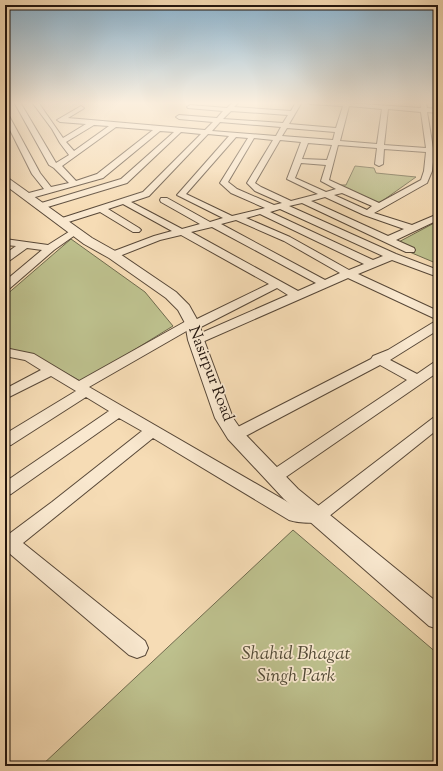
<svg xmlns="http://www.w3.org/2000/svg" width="443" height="771" font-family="'Sorts Mill Goudy',serif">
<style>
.green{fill:#bdc08d;stroke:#706b4e}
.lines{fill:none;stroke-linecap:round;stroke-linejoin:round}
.minor-casing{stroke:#584838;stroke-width:2}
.tertiary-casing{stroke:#584838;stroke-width:2}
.minor{fill:#f9e8cf;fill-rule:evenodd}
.tertiary{fill:#f9e8cf;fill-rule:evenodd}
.labels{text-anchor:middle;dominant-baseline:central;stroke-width:3.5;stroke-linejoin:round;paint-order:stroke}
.street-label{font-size:16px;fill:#23160f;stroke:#f9e8cf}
.near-park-label{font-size:19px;font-style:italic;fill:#514935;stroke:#f9e8cf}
</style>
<rect width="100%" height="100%" fill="#f6dcb5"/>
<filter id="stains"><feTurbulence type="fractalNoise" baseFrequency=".005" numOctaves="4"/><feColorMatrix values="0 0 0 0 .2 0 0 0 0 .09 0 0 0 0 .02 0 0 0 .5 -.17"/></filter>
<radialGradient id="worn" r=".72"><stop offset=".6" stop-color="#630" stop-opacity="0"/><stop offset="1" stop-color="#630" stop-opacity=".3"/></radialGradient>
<!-- green -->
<g class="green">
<path d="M355,166l19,2 2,5 40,4 -38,27 -43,-19h11z"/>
<path d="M438,221v43l-45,-19z"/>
<path d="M71,239l74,53 28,34 -91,56 -50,-28 -27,-6v-52z"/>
<path d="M293,530l145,124v112h-397z"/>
</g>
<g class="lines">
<defs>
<g id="minor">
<path d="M14,102h6l36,61 13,-8 -9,-12 -8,-14 -20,-27h6l25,36 23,-14 -26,-2 -3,-2 24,-14 3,2 -1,1 -15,9 137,12 8,-8 -34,-3 -3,-2 3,-2 38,3 6,-7 -35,-3 -1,-1 3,-2 37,3 6,-6h6l-5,5 57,4 5,-9h6l-13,22 47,4 7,-22 -33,-2 -3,-2h25l89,6 -1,-6h6l1,6 11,1v4l-11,-1 6,36 5,1v4h-4l-2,18 -5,12 -53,30 38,12 26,-11v6l-42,20 18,8 1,2 -1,2h-8l-104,-49 -13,3 107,48 42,16v7l-46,-17 -34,14 80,37v9l-90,-42 -148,65h-8l-2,-3 2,-3 96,-42 -11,-7 -80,41h-7l-101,58 209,121 16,1 119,-91 5,-2v13l-115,92c-10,3 -24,2 -34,-1l-136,-82 -130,105 122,98 3,7 -3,7 -8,3 -8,-3 -120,-102 -4,1v-17l47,-35 90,-71 -23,-13 -108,76 -6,2v-14l104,-71 -23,-14 -75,48 -6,1v-12l71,-43 -25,-15 -46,23v-10l36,-19 -16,-10 -20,-4v-8l29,6 45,27 109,-61h7l74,-36 -88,-49 -21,5 -43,17h-8l-1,-2 1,-2 45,-17 18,-5 -49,-27 -15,5 31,19 2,2 -2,2h-6l-33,-20 -38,12 -5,-3 2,-2 84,-27 58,-58 -20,-2 -54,51 -86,26 -4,-3 1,-2 83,-25 53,-47 -14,-1 -57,47 -75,21 -4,-3 1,-2 19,-5 -12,-15 -27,-54v-8l3,2 32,59 11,14 18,-4 -15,-15 -5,-3zM349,106l33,3 -5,35 -37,-3zM388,109l33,3 5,36 -42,-3zM231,111l57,4 -5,8 -60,-4zM220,122l61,5 -5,9 -64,-5zM94,125l15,1 -35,25 -8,-9zM116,127l37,3 -56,44 -21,7 -14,-15zM287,128l48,4 -2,8 -51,-4zM208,134l21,2 -52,59 46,23 -13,4 -43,-24h-6l-1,2 1,2 39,22 -18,5 -51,-27 18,-6zM236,137l12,1 -28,45 11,10 34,15 -33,8 -46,-22zM254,138l19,2 -26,43 8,8 27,12 -8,2 -37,-16 -9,-7zM280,140l21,2 -14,37 31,15 -27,7 -30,-14 -6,-4zM308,143l24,2 -5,15 -25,-1zM338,145l39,3 -2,16 4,2 4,-2 1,-15 42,3 -2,19 -3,9 -42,23 -50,-23zM301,163l25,2 -5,16 15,8 -10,3 -31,-14zM342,193l30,13 -5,4 -33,-15zM325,197l39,18 40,14 -16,7 -77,-35zM280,209l103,47 -10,4 -103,-48zM260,214l104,50 -15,6 -59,-33 -44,-19zM236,220l48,21 56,32 -15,7 -104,-56zM212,227l104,56 -18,8 -107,-59z"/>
<path d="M75,228l3,1 2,2 -2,2 -24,17 -45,39 -4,1v-9l37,-31 -15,-2 -18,13 -4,1v-8l11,-8 -11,-1v-6l43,6z"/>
<path d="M438,321v9l-48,30 27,14 16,-11 5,-1v10l-158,109 -6,2 -6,-2 -2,-4 2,-4 139,-93 -27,-15 -140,74 -5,1 -5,-1 -3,-4 3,-4 141,-72 2,-3 15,-6 46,-28z"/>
</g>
<path id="tertiary" d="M5,177l3,1 84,60 25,14 59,40 13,13 10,18 5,17 29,78 9,13 56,58 140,114v26l-9,-3 -145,-127 -56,-60 -13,-21 -27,-78 -3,-17 -7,-13 -12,-12 -57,-40 -25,-14 -79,-59z"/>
</defs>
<!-- minor casing -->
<use href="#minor" class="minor-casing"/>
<!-- tertiary casing -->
<use href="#tertiary" class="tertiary-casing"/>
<!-- minor -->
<use href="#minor" class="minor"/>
<!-- tertiary -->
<use href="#tertiary" class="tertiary"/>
</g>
<!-- sky -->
<linearGradient id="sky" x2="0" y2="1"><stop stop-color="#8bb6d4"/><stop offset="0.49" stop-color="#fbefde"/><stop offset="1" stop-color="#fbefde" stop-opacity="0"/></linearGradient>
<rect width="443" height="210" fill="url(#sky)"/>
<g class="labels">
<!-- street labels -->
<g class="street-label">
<text transform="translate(210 374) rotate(69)">Nasirpur Road</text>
</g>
<!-- near-park labels -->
<g class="near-park-label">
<text x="296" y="654">Shahid Bhagat<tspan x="296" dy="22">Singh Park</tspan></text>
</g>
</g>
<!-- margin -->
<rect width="443" height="771" fill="none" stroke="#f6dcb5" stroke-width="20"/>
<rect x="6" y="6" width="431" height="759" fill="none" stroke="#23160f" stroke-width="2"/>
<rect x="10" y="10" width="423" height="751" fill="none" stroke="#23160f"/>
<rect width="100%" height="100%" filter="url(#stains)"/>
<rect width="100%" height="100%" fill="url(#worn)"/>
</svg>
